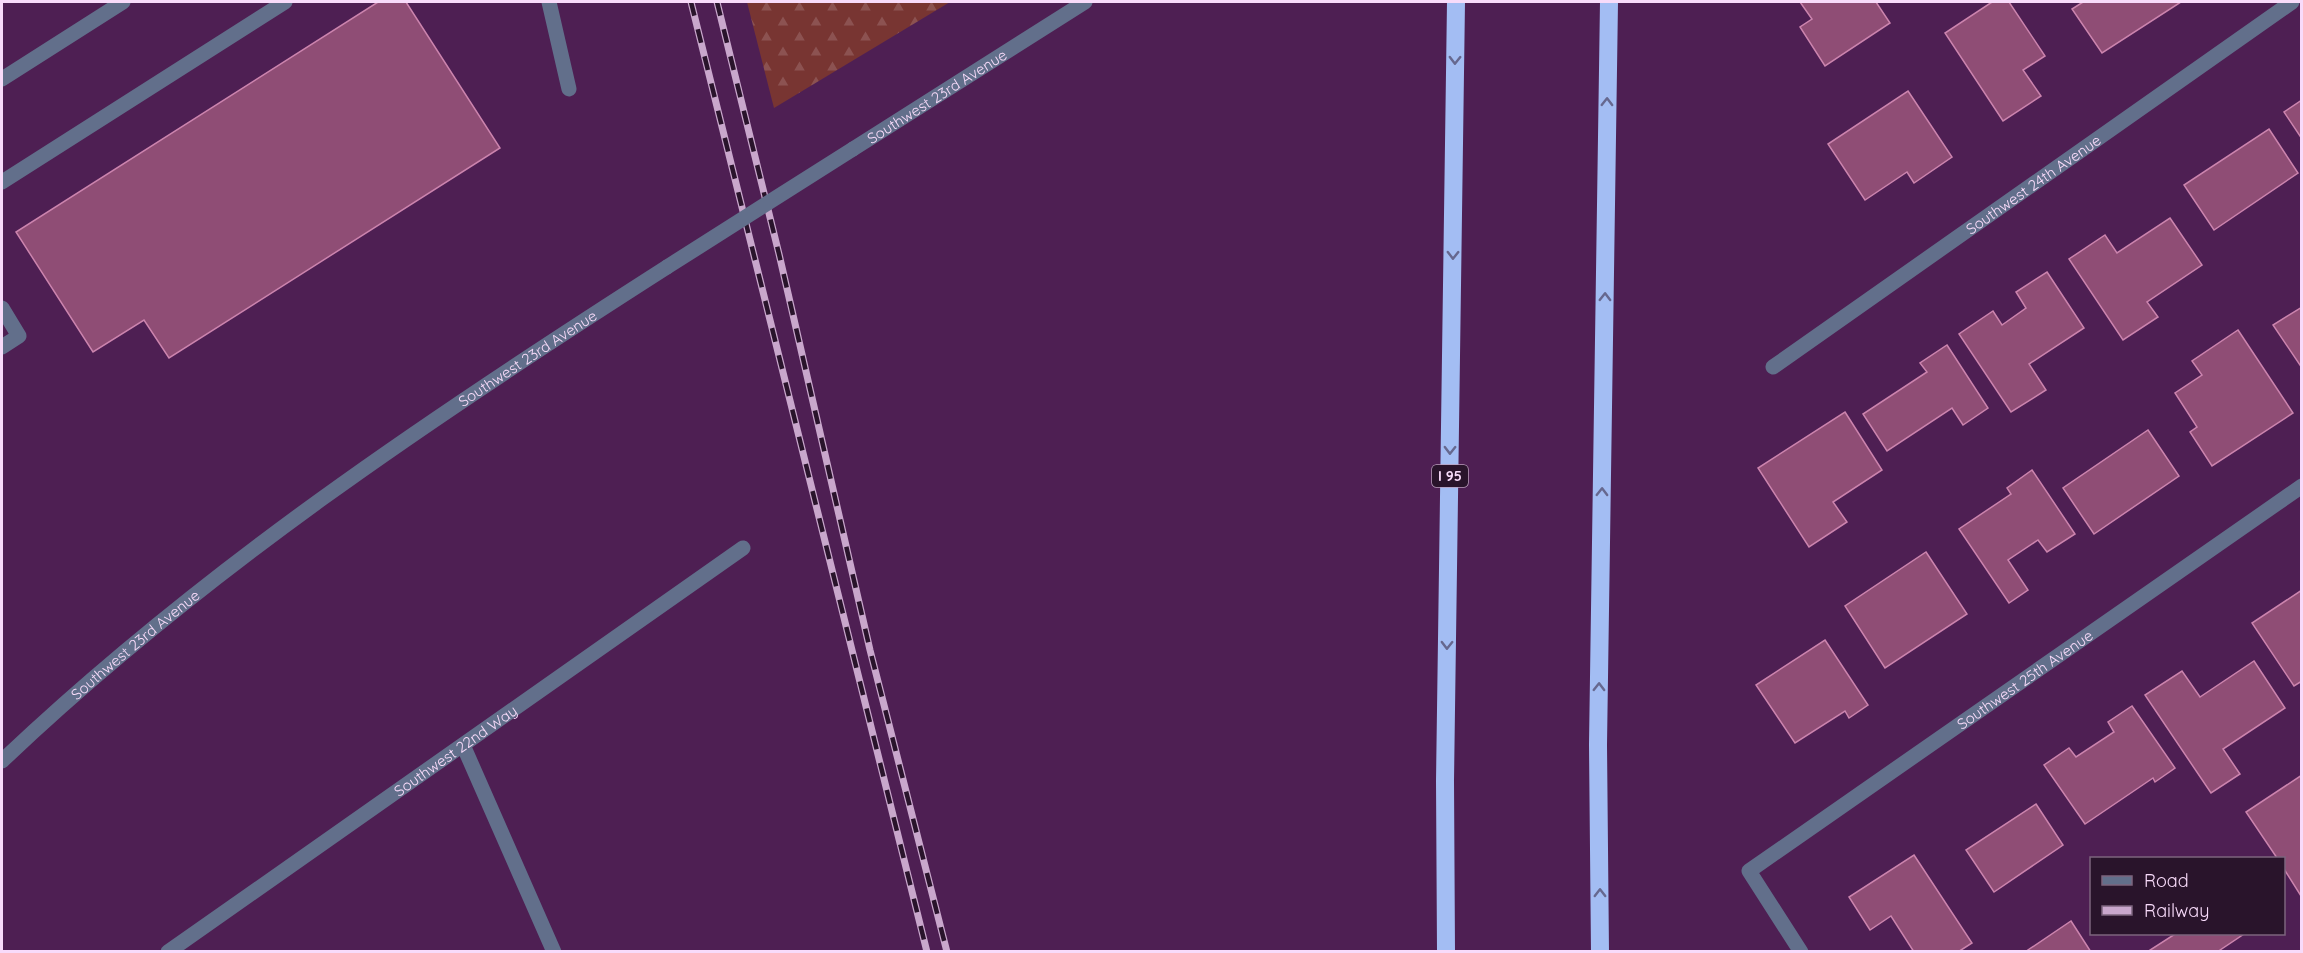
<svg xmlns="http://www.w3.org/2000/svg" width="2303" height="953" font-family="Quicksand,sans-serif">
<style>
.forest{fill:url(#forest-firs)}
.building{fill:#8f4d75;stroke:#cc84ae;stroke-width:1.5}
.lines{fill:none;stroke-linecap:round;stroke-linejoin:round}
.minor{stroke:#626f8b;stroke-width:15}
.highway{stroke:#a3bdf3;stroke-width:18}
.rail-casing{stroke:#c9a7cc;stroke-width:7}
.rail{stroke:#29142b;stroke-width:4.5;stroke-dasharray:14;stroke-linecap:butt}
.minor-bridge{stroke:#626f8b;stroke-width:15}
.oneway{stroke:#66688f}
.labels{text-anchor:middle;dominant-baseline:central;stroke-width:6;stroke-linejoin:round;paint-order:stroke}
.shield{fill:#29142b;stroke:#ba9fbc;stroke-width:1.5}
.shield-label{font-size:14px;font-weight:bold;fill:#f8dbfa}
.street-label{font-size:15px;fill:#f8dbfa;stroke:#29142b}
</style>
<defs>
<pattern id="forest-firs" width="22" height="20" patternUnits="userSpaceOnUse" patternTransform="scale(1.5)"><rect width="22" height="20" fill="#783532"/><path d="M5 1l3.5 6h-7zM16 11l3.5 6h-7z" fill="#8c5251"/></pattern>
</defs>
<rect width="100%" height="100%" fill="#4e1f53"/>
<!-- forest -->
<path class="forest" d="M747,2h203l-176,106z"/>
<!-- building -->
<g class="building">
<path d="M378,2h28l94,146 -331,210 -25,-38 -51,32 -77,-120z"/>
<path d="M1800,2h76l14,21 -65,43 -25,-39 12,-8z"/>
<path d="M1992,2h17l36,54 -22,14 18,26 -38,25 -58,-88z"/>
<path d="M2083,2h98l-79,51 -30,-44z"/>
<path d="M1908,91l44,66 -38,26 -7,-11 -42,28 -37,-56z"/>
<path d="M2302,100v39l-18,-27z"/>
<path d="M2269,129l29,44 -84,57 -30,-45z"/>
<path d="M2170,218l32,47 -55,37 11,15 -35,23 -54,-81 36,-24 12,18z"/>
<path d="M2047,272l37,56 -55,36 17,26 -35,22 -52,-78 34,-23 9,14 24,-17 -10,-16z"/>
<path d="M2302,307v61l-29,-43z"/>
<path d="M2238,330l55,83 -81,53 -22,-34 7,-5 -22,-34 27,-18 -10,-14z"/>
<path d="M1947,345l41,63 -25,17 -11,-17 -65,43 -24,-37 64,-42 -7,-9z"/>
<path d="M1845,412l37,58 -49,32 14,20 -38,25 -51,-79z"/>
<path d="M2148,430l31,46 -85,58 -31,-46z"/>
<path d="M2032,470l43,64 -28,18 -9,-12 -30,20 20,30 -19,13 -50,-74 52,-35 -4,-6z"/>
<path d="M1926,552l41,62 -82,54 -40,-62z"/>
<path d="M2302,590v91l-8,5 -42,-63z"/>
<path d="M1825,640l43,65 -19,13 -4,-7 -50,32 -39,-58z"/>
<path d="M2254,661l31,47 -62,41 17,25 -29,19 -66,-98 37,-24 18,26z"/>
<path d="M2132,706l43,62 -20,14 -2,-4 -68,46 -41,-59 25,-17 7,9 38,-25 -6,-10z"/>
<path d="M2302,775v121h-1l-17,-27v-11h-7l-31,-46z"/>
<path d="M2036,804l27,41 -69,47 -28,-42z"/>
<path d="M1914,855l58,88 -14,9h-44l-23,-36 -21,14 -21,-33z"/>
<path d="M2071,921l20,31h-66z"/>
<path d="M2175,934h69l-27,18h-70z"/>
</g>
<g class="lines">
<!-- minor -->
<g class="minor">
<path d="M549,2l20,87"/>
<path d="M2,79l121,-77"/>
<path id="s1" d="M853,149l232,-147"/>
<path d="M2,182l283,-180"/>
<path d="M2,308l17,28 -17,11"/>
<path id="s2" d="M1773,367l519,-365"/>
<path d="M463,745l91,207"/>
<path id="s3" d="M2,761c201,-191 432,-345 665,-494"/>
<path id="s4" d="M168,952l575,-404"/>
<path id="s5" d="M1801,952l-52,-81 553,-385"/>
</g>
<!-- highway -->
<g class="highway">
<path d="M1446,952l-1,-171 11,-779"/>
<path d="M1600,952l-2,-207 11,-743"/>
</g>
<defs>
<g id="rail">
<path d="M691,2l236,950"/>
<path d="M717,2l62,252 91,396 77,302"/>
</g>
</defs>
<!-- rail casing -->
<use href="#rail" class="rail-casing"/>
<!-- rail -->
<use href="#rail" class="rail"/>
<!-- minor-bridge -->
<path class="minor-bridge" d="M667,267l186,-118"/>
</g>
<!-- one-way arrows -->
<defs><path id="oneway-chevron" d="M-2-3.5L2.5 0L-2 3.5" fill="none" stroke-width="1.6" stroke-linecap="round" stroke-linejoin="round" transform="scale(1.5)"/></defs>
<g class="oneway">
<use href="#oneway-chevron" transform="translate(1455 60) rotate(91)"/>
<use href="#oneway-chevron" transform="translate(1607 102) rotate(-89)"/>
<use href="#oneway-chevron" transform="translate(1453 255) rotate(91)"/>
<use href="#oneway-chevron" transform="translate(1605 297) rotate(-89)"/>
<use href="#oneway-chevron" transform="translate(1450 450) rotate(91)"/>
<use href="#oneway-chevron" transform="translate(1602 492) rotate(-89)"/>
<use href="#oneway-chevron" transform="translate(1447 645) rotate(91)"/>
<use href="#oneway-chevron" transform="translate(1599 687) rotate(-89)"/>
<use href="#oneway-chevron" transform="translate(1600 893) rotate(-90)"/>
</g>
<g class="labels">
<!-- shield labels -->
<rect class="shield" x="1432" y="465" width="36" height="22" rx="4.5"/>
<g class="shield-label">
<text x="1450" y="476">I 95</text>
</g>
<!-- street labels -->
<g class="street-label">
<text stroke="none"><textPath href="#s1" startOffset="99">Southwest 23rd Avenue</textPath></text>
<text stroke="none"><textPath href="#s2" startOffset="318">Southwest 24th Avenue</textPath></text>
<text stroke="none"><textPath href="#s3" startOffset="663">Southwest 23rd Avenue</textPath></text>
<text stroke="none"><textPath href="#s3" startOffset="177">Southwest 23rd Avenue</textPath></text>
<text stroke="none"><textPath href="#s5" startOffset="432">Southwest 25th Avenue</textPath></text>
<text stroke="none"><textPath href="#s4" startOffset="351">Southwest 22nd Way</textPath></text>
</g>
</g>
<!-- border -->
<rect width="2303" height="953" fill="none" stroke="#f8dbfa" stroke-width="6"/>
<!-- legend -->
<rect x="2090" y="857" width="195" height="78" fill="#29142b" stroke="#7c647e" stroke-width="1.5"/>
<rect x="2102" y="876" width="30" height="9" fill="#626f8b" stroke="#7c647e" stroke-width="1.5"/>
<text x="2144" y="887" font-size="18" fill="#f8dbfa">Road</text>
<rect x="2102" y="906" width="30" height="9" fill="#c9a7cc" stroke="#7c647e" stroke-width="1.5"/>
<text x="2144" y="917" font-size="18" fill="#f8dbfa">Railway</text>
</svg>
